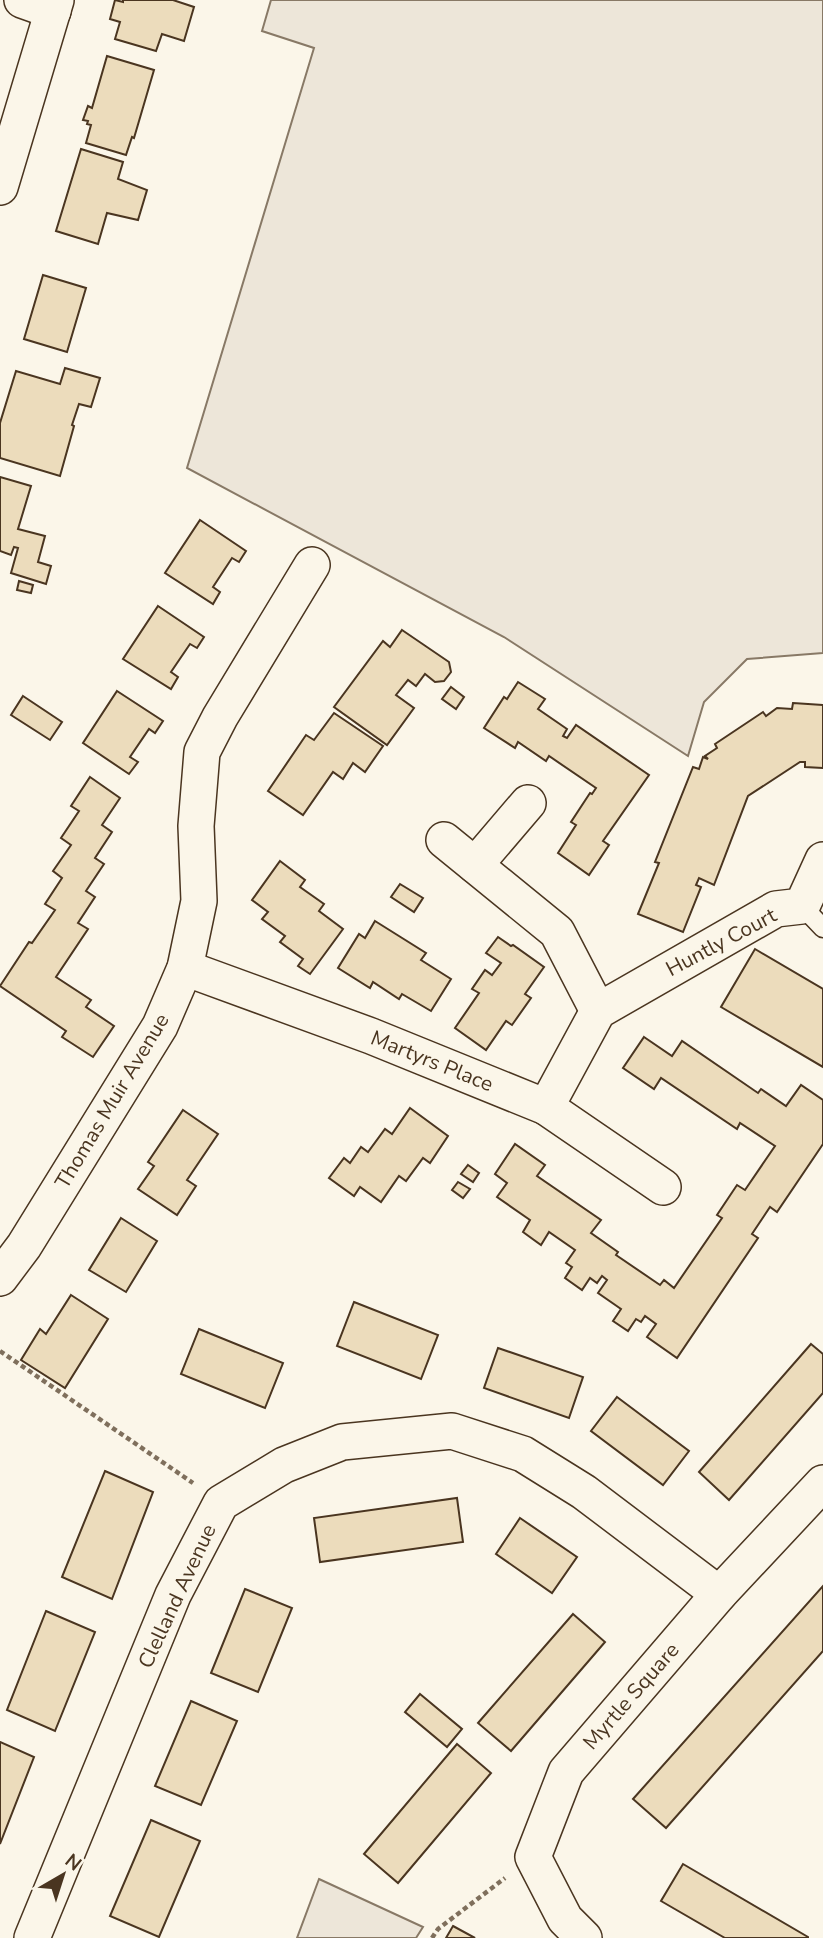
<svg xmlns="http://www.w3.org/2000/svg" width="823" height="1938" font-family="'Nunito Sans',sans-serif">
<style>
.green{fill:#ede6d9;stroke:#887966;stroke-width:2}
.building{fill:#ecdcbc;stroke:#4a3520;stroke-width:2}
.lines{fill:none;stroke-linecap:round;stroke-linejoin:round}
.service-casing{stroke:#4a3520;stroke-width:21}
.minor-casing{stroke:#4a3520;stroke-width:38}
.path{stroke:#7f6f5c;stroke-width:4.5;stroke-dasharray:5 3.5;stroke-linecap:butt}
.service{stroke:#fbf6e9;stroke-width:18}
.minor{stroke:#fbf6e9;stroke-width:35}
.labels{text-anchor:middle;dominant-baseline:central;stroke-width:5;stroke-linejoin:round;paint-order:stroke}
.street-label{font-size:21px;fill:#4a3520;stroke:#fbf6e9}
</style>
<rect width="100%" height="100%" fill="#fbf6e9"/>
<!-- green -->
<g class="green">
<path d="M271,0h552v653l-76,6 -43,43 -16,54 -184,-119 -317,-169 127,-420 -52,-17z"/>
<path d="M319,1879l104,48 -7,11h-119z"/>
</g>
<!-- building -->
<g class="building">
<path d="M115,0l8,2v-2h50l21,7 -10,34 -22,-7 -6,17 -41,-12 5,-17 -10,-3z"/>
<path d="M107,56l47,14 -20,68 -2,-1 -6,18 -40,-12 5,-18 -4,-1 1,-3 -5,-1 5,-14 4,2z"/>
<path d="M81,149l42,13 -5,17 29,11 -9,30 -31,-7 -9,31 -42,-13z"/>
<path d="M43,275l43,13 -19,64 -43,-13z"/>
<path d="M65,368l35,10 -9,29 -12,-3 -7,21 2,1 -14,50 -60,-18v-35l16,-52 44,13z"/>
<path d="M0,477l31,9 -13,43 27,7 -7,26 13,4 -5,18 -35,-11 7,-25 -4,-1 -3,8 -11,-4z"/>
<path d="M200,520l46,31 -7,11 -7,-4 -19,29 7,5 -7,12 -48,-31z"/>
<path d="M19,581l14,4 -2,8 -14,-3z"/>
<path d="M158,606l46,31 -7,11 -7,-4 -19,28 7,5 -7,12 -48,-30z"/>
<path d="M402,630l47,32 2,10 -7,9 -9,1 -10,-8 -9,12 -8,-6 -12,15 18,13 -27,37 -53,-38 49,-66 7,6z"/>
<path d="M518,682l27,17 -7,10 29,20 -4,7 4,2 9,-13 73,50 -46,66 6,4 -20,30 -31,-22 18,-28 -5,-3 19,-29 2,1 4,-6 -47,-32 -3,5 -28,-19 -3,6 -31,-20 20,-31 3,2z"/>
<path d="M451,687l13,10 -8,12 -14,-10z"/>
<path d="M117,691l46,30 -8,12 -6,-4 -19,28 8,5 -9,12 -46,-31z"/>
<path d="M23,696l39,26 -12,18 -39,-25z"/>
<path d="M793,703l30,2v63l-18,-1v-5h-5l-52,34 -34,89 -15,-7 -3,7 5,2 -18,45 -45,-18 21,-51 -4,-1 38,-95 6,2 4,-12 5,2 -3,-3 12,-8 -2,-4 48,-32 3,4 11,-8 15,1z"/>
<path d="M334,713l49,33 -18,26 -12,-9 -10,16 -10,-7 -30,43 -35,-24 38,-56 8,5z"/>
<path d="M90,777l30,21 -18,27 10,7 -17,26 9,6 -18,27 9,6 -17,26 10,6 -32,48 35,23 -5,7 28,19 -21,31 -31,-20 4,-6 -66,-45 29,-44 3,1 23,-33 -10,-6 17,-26 -9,-7 18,-26 -10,-7 18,-27 -8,-5z"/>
<path d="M280,861l25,19 -5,7 24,17 -5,7 24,18 -33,45 -12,-8 5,-7 -23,-17 5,-6 -23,-17 6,-7 -16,-12z"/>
<path d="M400,884l23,14 -9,14 -23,-15z"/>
<path d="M375,921l51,32 -5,7 30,19 -20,32 -29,-17 -3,5 -26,-17 -3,6 -32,-20 21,-34 6,4z"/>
<path d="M498,937l13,9 2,-1 31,22 -19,27 6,4 -19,27 -6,-4 -20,29 -31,-22 24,-35 -7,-4 13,-19 7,5 9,-12 -15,-10z"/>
<path d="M755,949l68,40v78l-102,-60z"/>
<path d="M644,1037l28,19 10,-15 76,52 3,-4 25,17 15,-21 22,15v44l-46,68 -7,-5 -18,27 6,4 -81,120 -30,-21 9,-13 -11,-8 -4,6 -5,-3 -8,12 -15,-10 8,-12 -23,-16 9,-13 -5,-4 -5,7 -7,-5 -8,12 -17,-12 7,-11 -6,-4 9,-13 -26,-18 -8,13 -18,-13 7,-12 -33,-23 10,-14 -12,-9 20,-30 30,21 -8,11 64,44 -10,13 27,19 -2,3 44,30 4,-5 10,8 48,-70 -5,-3 20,-30 8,5 30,-44 -35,-23 -3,6 -76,-51 -7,11 -31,-21z"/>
<path d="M410,1108l38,28 -18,27 -7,-5 -17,23 -7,-5 -18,26 -21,-15 -6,9 -25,-18 15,-20 6,5 11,-16 7,5 17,-23 7,5z"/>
<path d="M183,1110l35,24 -31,46 9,6 -19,29 -39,-26 16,-23 -6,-4z"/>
<path d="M468,1165l11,8 -6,9 -12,-8z"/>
<path d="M458,1182l12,7 -7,9 -11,-8z"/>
<path d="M121,1218l36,23 -31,51 -37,-22z"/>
<path d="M71,1295l37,24 -43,69 -44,-28 19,-31 6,5z"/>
<path d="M354,1302l84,33 -17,44 -84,-33z"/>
<path d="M199,1329l84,34 -18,45 -84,-34z"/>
<path d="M811,1344l12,10v39l-94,107 -30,-28z"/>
<path d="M498,1348l85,29 -14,41 -85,-30z"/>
<path d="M617,1397l72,54 -26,34 -72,-54z"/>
<path d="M105,1471l48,21 -41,107 -50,-22z"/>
<path d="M457,1498l6,44 -143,20 -6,-44z"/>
<path d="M520,1518l57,39 -25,36 -56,-39z"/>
<path d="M823,1586v65l-157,177 -33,-29z"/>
<path d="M245,1589l47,19 -34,84 -47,-19z"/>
<path d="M46,1611l49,21 -40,99 -48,-21z"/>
<path d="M573,1614l32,28 -94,109 -33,-28z"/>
<path d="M420,1694l42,35 -15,18 -42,-35z"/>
<path d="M191,1701l46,20 -36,84 -46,-19z"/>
<path d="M0,1742l34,15 -34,87z"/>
<path d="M457,1744l34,29 -93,110 -34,-29z"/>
<path d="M151,1820l49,21 -41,96 -49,-21z"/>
<path d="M683,1864l125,73v1h-83l-64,-37z"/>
<path d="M453,1926l22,12h-29z"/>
</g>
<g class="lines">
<defs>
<path id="service" d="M802,906l21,22"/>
<g id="minor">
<path d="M22,0l31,11"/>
<path d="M0,187l56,-187"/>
<path d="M444,840l113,92 41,79"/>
<path d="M475,865l53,-62"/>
<path d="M185,968l186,68 175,71 117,80"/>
<path d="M546,1107l52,-96 178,-102 26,-3 21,-46"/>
<path d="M0,1278l24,-32 136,-220 25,-58 14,-67 -3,-75 6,-74 18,-35 92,-152"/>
<path d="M32,1938l141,-343 48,-92 63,-38 58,-23 110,-11 71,23 61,38 135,102"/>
<path d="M584,1938l-19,-19 -32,-62 33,-85 153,-178 104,-111"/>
</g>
</defs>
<!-- service casing -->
<use href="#service" class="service-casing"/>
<!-- minor casing -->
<use href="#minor" class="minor-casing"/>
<!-- path -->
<g class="path">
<path d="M0,1351l193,132"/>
<path d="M432,1938l6,-9 67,-51"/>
</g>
<!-- service -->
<use href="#service" class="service"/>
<!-- minor -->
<use href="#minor" class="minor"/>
</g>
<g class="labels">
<!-- street labels -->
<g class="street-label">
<text transform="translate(721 942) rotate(-28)">Huntly Court</text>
<text transform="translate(432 1061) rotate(22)">Martyrs Place</text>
<text transform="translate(112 1101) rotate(-59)">Thomas Muir Avenue</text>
<text transform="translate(177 1596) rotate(-65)">Clelland Avenue</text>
<text transform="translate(631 1696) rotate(-49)">Myrtle Square</text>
</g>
</g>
<!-- north arrow -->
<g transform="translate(63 1875) rotate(39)" stroke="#fbf6e9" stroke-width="5" paint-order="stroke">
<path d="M0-5L12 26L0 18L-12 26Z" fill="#4a3520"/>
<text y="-10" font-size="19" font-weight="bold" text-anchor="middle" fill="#4a3520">N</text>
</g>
</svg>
